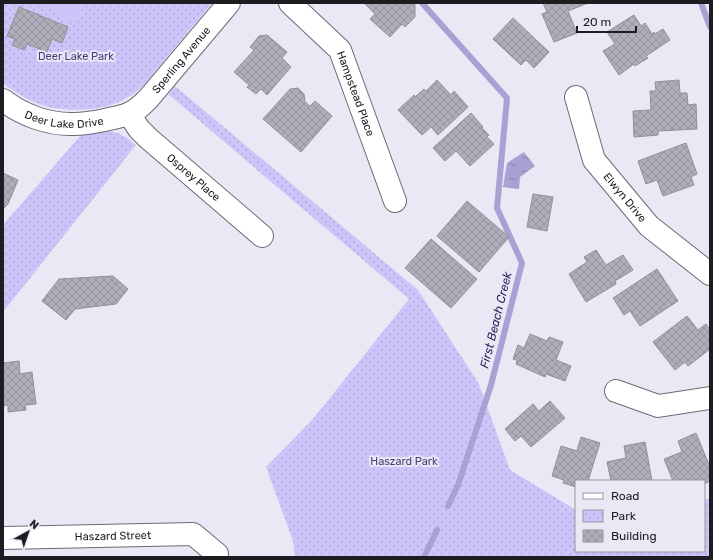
<svg xmlns="http://www.w3.org/2000/svg" width="713" height="560" font-family="Rubik,sans-serif">
<style>
.park{fill:url(#park-dots)}
.garden{fill:#ccc5f9}
.water{fill:url(#water-ripples)}
.lines{fill:none;stroke-linecap:round;stroke-linejoin:round}
.stream{stroke:#a7a1d4;stroke-width:6}
.building{fill:url(#building-cross-hatch);stroke:#908f9a}
.minor-casing{stroke:#6c6b75;stroke-width:24}
.minor{stroke:#fff;stroke-width:22}
.labels{text-anchor:middle;dominant-baseline:central;stroke-width:4;stroke-linejoin:round;paint-order:stroke}
.park-label{font-size:11px;fill:#493c7c;stroke:#e9e8f4}
.street-label{font-size:11px;fill:#1d1d21;stroke:#e9e8f4}
.water-label{font-size:12px;font-style:italic;fill:#2b1c58;stroke:#e9e8f4}
</style>
<defs>
<pattern id="park-dots" width="8" height="8" patternUnits="userSpaceOnUse"><rect width="8" height="8" fill="#ccc5f9"/><path d="M2 2h.1M6 6h.1" fill="none" stroke="#afa9d5" stroke-width="1.8" stroke-linecap="round"/></pattern>
<pattern id="water-ripples" width="26" height="14" patternUnits="userSpaceOnUse"><rect width="26" height="14" fill="#a7a1d4"/><path d="M2 4q2-2 4 0t4 0M15 11q2-2 4 0t4 0" fill="none" stroke="#8783ac"/></pattern>
<pattern id="building-cross-hatch" width="8" height="8" patternUnits="userSpaceOnUse"><rect width="8" height="8" fill="#aeadb9"/><path d="M0 0l8 8M0 8l8-8" fill="none" stroke="#95949f"/></pattern>
</defs>
<rect width="100%" height="100%" fill="#e9e8f4"/>
<!-- park -->
<g class="park">
<path d="M3,3h209c-16,20 -33,39 -49,59 -9,10 -17,21 -27,30 -13,10 -28,15 -45,17 -36,3 -59,-3 -88,-26z"/>
<path d="M175,86l243,204 61,94 31,86 66,40v41h128v-52h6v58h-415l-2,-16 -27,-74 47,-48 96,-120 -241,-205z"/>
<path d="M107,131c12,1 20,6 29,14l-133,167v-87l78,-90z"/>
</g>
<!-- garden -->
<path class="garden" d="M36,3h40l8,4 -9,16 -19,-8 1,-4z"/>
<!-- water -->
<path class="water" d="M524,152l11,14 -15,11 -1,12 -16,-2 4,-24z"/>
<g class="lines">
<!-- stream -->
<g class="stream">
<path d="M422,3l85,95 -10,110 25,55 -31,122 -33,100 -10,21"/>
<path d="M701,3l9,24"/>
<path d="M424,557l13,-27"/>
</g>
</g>
<!-- building -->
<g class="building">
<path d="M364,3h51v14l-10,10 -3,-3 -12,13 -20,-18 5,-5z"/>
<path d="M543,3h45l-20,8 9,22 -23,9 -12,-28 5,-2z"/>
<path d="M19,7l49,20 -6,16 -10,-4 -5,13 -20,-8 -3,6 -12,-5 3,-6 -8,-3z"/>
<path d="M634,15l7,11 4,-3 7,11 2,-2 1,2 8,-5 7,11 -24,16 2,2 -13,8 -1,-2 -15,11 -16,-24 12,-7 -8,-12z"/>
<path d="M513,18l36,34 -15,16 -8,-8 -5,5 -28,-26z"/>
<path d="M267,35l20,17 -5,6 9,9 -24,28 -6,-6 -5,5 -9,-7 2,-2 -15,-13 20,-22 -4,-3 9,-11z"/>
<path d="M437,80l14,15 3,-4 14,16 -30,28 -7,-8 -9,8 -24,-25 16,-15 1,2 9,-8 2,2z"/>
<path d="M679,80l1,13h7l1,12 8,-1 1,25 -39,2v4l-24,2 -1,-26 18,-1 -1,-19h6l-1,-9z"/>
<path d="M298,88l6,6 1,8 5,4 5,-5 17,15 -31,36 -38,-33 27,-30z"/>
<path d="M471,113l12,14 -1,1 7,7 -2,2 7,7 -24,22 -14,-15 -11,10 -12,-13z"/>
<path d="M686,143l11,31 -6,3 3,8 -31,11 -6,-16 -11,4 -8,-23z"/>
<path d="M3,173l15,7 -10,24 -5,5z"/>
<path d="M533,194l20,3 -6,34 -20,-4z"/>
<path d="M467,201l42,36 -30,35 -42,-36z"/>
<path d="M431,239l46,40 -26,29 -46,-40z"/>
<path d="M596,250l10,15 17,-10 10,15 -18,11 1,3 -30,18 -17,-28 18,-12 -3,-5z"/>
<path d="M657,269l21,32 -38,25 -10,-15 -6,4 -11,-17z"/>
<path d="M113,276l15,13 -12,15 -41,5 -9,11 -24,-19 17,-22z"/>
<path d="M687,316l11,14 8,-6 4,6v19l-22,17 -3,-4 -10,8 -22,-28z"/>
<path d="M530,334l17,7 2,-4 14,5 -7,18 15,6 -6,15 -19,-7 -1,3 -29,-13 1,-4 -4,-1 5,-14 6,3z"/>
<path d="M19,361l1,13 12,-2 4,32 -11,1 1,5 -18,2v-7l-5,1v-43z"/>
<path d="M550,401l15,17 -34,29 -10,-11 -6,5 -10,-12 28,-25 6,7z"/>
<path d="M696,433l14,34v14l-6,3v-3h-31l-9,-22 18,-7 -4,-11z"/>
<path d="M581,437l19,6 -12,38h-12v6l-13,-4 1,-3 -12,-4 9,-30 16,5z"/>
<path d="M645,442l7,39h-41l-4,-19 19,-4 -2,-12z"/>
</g>
<g class="lines">
<defs>
<g id="minor">
<path id="s1" d="M290,3l50,47 55,151"/>
<path id="s2" d="M576,97l18,63 55,66 61,48"/>
<path id="s3" d="M3,100c19,15 46,25 71,24 10,0 21,-2 31,-4 7,-2 16,-3 23,-6 8,-3 14,-9 20,-15l81,-96"/>
<path id="s4" d="M129,114l10,15 9,9 114,98"/>
<path d="M616,391l42,15 52,-8"/>
<path id="s5" d="M3,538l190,-4 24,20"/>
</g>
</defs>
<!-- minor casing -->
<use href="#minor" class="minor-casing"/>
<!-- minor -->
<use href="#minor" class="minor"/>
</g>
<g class="labels">
<!-- park labels -->
<g class="park-label">
<text x="76" y="56">Deer Lake Park</text>
<text x="404" y="461">Haszard Park</text>
</g>
<!-- street labels -->
<g class="street-label">
<text stroke="none"><textPath href="#s3" startOffset="208">Sperling Avenue</textPath></text>
<text stroke="none"><textPath href="#s1" startOffset="115">Hampstead Place</textPath></text>
<text stroke="none"><textPath href="#s3" startOffset="66">Deer Lake Drive</textPath></text>
<text stroke="none"><textPath href="#s4" startOffset="91">Osprey Place</textPath></text>
<text stroke="none"><textPath href="#s2" startOffset="114">Elwyn Drive</textPath></text>
<text stroke="none"><textPath href="#s5" startOffset="110">Haszard Street</textPath></text>
</g>
<!-- water labels -->
<g class="water-label">
<text transform="translate(496 320) rotate(-76)">First Beach Creek</text>
</g>
</g>
<!-- border -->
<rect width="713" height="560" fill="none" stroke="#1d1d21" stroke-width="8"/>
<!-- legend -->
<rect x="575" y="480" width="130" height="72" fill="#e9e8f4" stroke="#9797a0"/>
<rect x="583" y="493" width="20" height="6" fill="#ffffff" stroke="#9797a0"/>
<text x="611" y="500" font-size="12" fill="#1d1d21">Road</text>
<rect x="583" y="510" width="20" height="12" fill="url(#park-dots)" stroke="#9797a0"/>
<text x="611" y="520" font-size="12" fill="#1d1d21">Park</text>
<rect x="583" y="530" width="20" height="12" fill="url(#building-cross-hatch)" stroke="#9797a0"/>
<text x="611" y="540" font-size="12" fill="#1d1d21">Building</text>
<!-- north arrow -->
<g transform="translate(28 532) rotate(40)" stroke="#e9e8f4" stroke-width="3" paint-order="stroke">
<path d="M0-3L7 15L0 10L-7 15Z" fill="#1d1d21"/>
<text y="-6" font-size="11" font-weight="bold" text-anchor="middle" fill="#1d1d21">N</text>
</g>
<!-- scale -->
<path d="M577 26v6h59v-6" fill="none" stroke="#1d1d21" stroke-width="2"/>
<text x="583" y="26" font-size="12" fill="#1d1d21" stroke="#e9e8f4" stroke-width="3" paint-order="stroke">20 m</text>
</svg>
